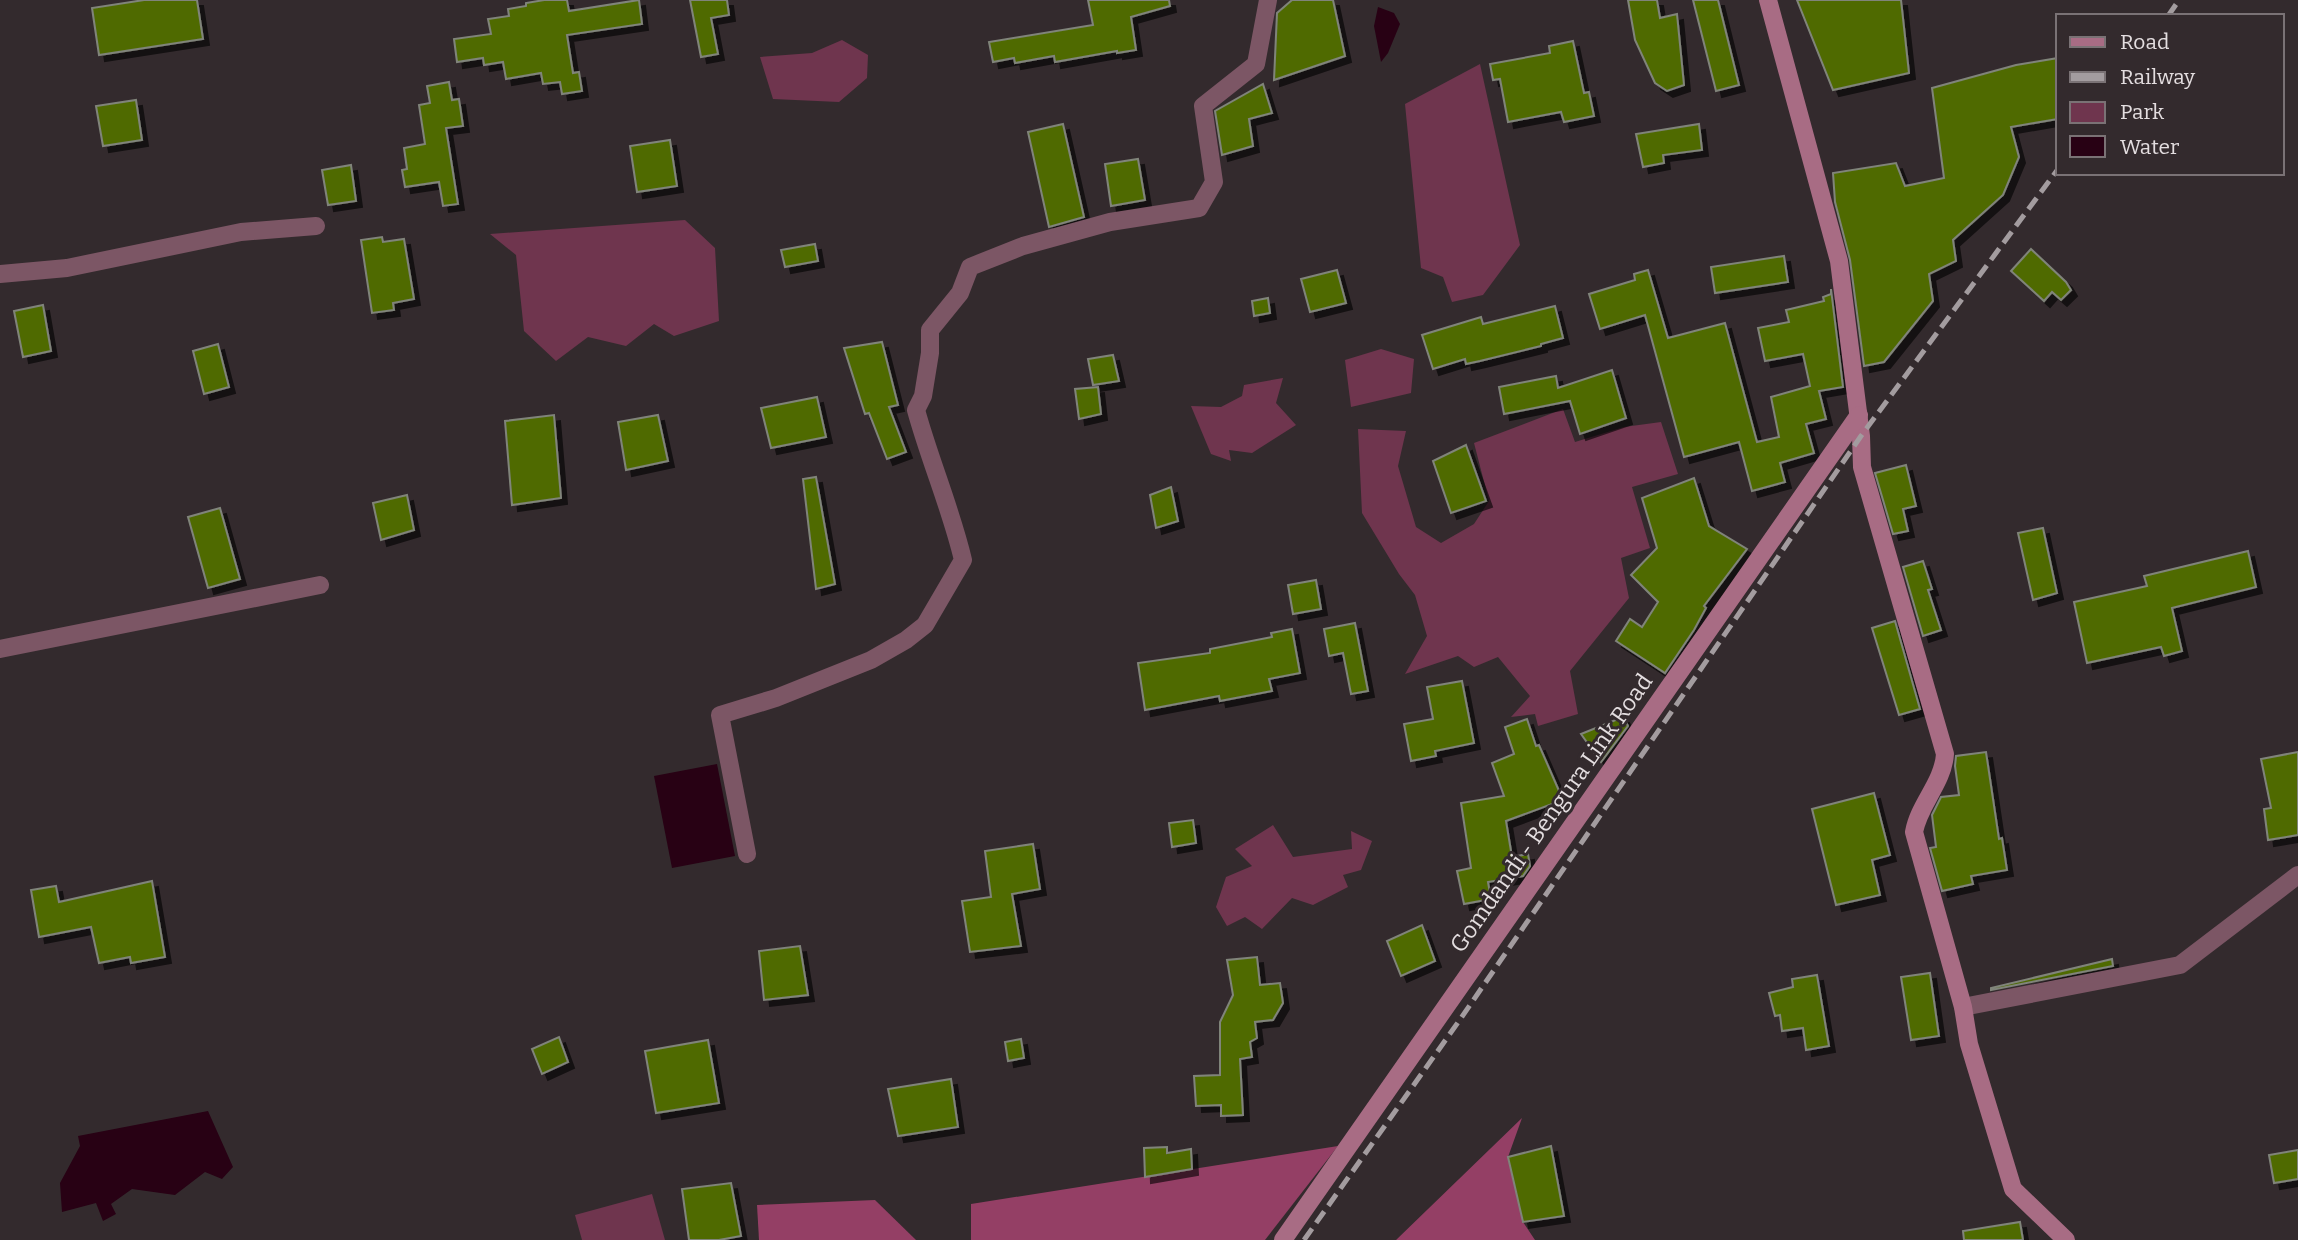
<svg xmlns="http://www.w3.org/2000/svg" width="2298" height="1240" font-family="Bitter,serif">
<style>
.green{fill:#6f354e}
.forest{fill:#943f65}
.water{fill:#280114}
.building{fill:#4f6b06;stroke:#80847a;stroke-width:2;filter:url(#shadow)}
.lines{fill:none;stroke-linecap:round;stroke-linejoin:round}
.minor{stroke:#7c5665;stroke-width:18}
.secondary{stroke:#a86c84;stroke-width:18}
.rail{stroke:#a39c9f;stroke-width:5;stroke-dasharray:14 7;stroke-linecap:butt}
.labels{text-anchor:middle;dominant-baseline:central;stroke-width:6;stroke-linejoin:round;paint-order:stroke}
.street-label{font-size:23px;fill:#e4dee0;stroke:#332a2d}
</style>
<defs>
<filter id="shadow"><feDropShadow dx="6" dy="6" stdDeviation="0" flood-color="#0009"/></filter>
</defs>
<rect width="100%" height="100%" fill="#332a2d"/>
<!-- green -->
<g class="green">
<path d="M842,40l26,15 -1,23 -28,24 -66,-3 -13,-42 52,-4z"/>
<path d="M1480,64l40,181 -37,50 -31,7 -9,-25 -22,-9 -16,-164z"/>
<path d="M685,220l30,28 4,73 -45,15 -20,-12 -28,22 -38,-9 -32,24 -32,-30 -8,-76 -26,-21z"/>
<path d="M1381,349l33,10 -3,34 -60,14 -6,-47z"/>
<path d="M1283,378l-7,25 20,22 -44,28 -23,-3 2,11 -20,-7 -20,-48 30,1 21,-11 2,-11z"/>
<path d="M1563,409l12,33 49,-15 37,-5 17,52 -46,13 18,61 -29,10 8,40 -59,73 8,43 -40,12 -3,-12 -24,3 19,-21 -32,-39 -24,10 -16,-11 -53,18 22,-38 -12,-41 -16,-21 -37,-61 -4,-84 48,2 -8,35 18,61 25,16 33,-19 15,-23 -15,-58z"/>
<path d="M1273,825l20,32 59,-8 -1,-18 21,10 -11,29 -18,5 5,12 -35,18 -21,-7 -30,31 -17,-12 -18,9 -11,-19 10,-30 26,-11 -17,-17z"/>
<path d="M652,1194l13,46h-83l-7,-25z"/>
</g>
<!-- forest -->
<g class="forest">
<path d="M1522,1118l-14,39 15,65 12,18h-139z"/>
<path d="M1338,1146l-73,94h-294v-36z"/>
<path d="M875,1200l41,40h-157l-2,-35z"/>
</g>
<!-- water -->
<g class="water">
<path d="M1378,7l16,6 6,11 -12,29 -7,9 -7,-36z"/>
<path d="M717,764l18,92 -63,12 -18,-92z"/>
<path d="M208,1111l25,56 -11,12 -17,-7 -30,23 -43,-6 -21,15 5,10 -13,7 -7,-18 -34,9 -2,-29 20,-37 -2,-10z"/>
</g>
<!-- building -->
<g class="building">
<path d="M144,0h53l6,39 -104,16 -7,-47z"/>
<path d="M544,0h23l2,11 70,-11 3,24 -75,11 6,38 6,-1 3,19 -20,3 -2,-12 -17,2 -2,-11 -35,6 -3,-17 -19,3 -1,-7 -26,4 -3,-23 37,-5 -3,-15 21,-3 -1,-7 18,-3v-3z"/>
<path d="M690,0h37l2,15 -18,3 7,36 -17,3z"/>
<path d="M1088,0h81l1,6 -39,11 5,33 -19,3v-2l-62,11 -1,-6 -39,7 -1,-5 -21,4 -4,-20 104,-17z"/>
<path d="M1292,0h41l12,56 -71,24 3,-67z"/>
<path d="M1628,0h29l3,18 17,-4 7,71 -17,6 -12,-8 -20,-43z"/>
<path d="M1693,0h25l21,85 -23,6z"/>
<path d="M1797,0h104l8,73 -76,17z"/>
<path d="M1573,41l11,52 5,-1 5,24 -30,6 -3,-10 -53,10 -8,-43 -7,1 -3,-16 60,-11 -1,-7z"/>
<path d="M2058,58v61l-47,8 8,30 -16,38 -50,45 3,21 -27,13 4,27 -49,61 -20,4 -14,-106 -15,-58 -2,-29 63,-10 9,23 39,-8 -12,-90 84,-23z"/>
<path d="M449,82l3,18 7,-1 4,27 -17,2 12,76 -15,2 -4,-24 -34,5 -3,-17 5,-1 -3,-21 21,-4 -6,-39 11,-2 -3,-17z"/>
<path d="M1263,84l9,29 -23,6 4,27 -31,9 -7,-44z"/>
<path d="M136,100l6,40 -39,6 -7,-40z"/>
<path d="M1063,124l21,93 -35,10 -21,-95z"/>
<path d="M1699,124l3,26 -39,5 1,8 -21,4 -7,-33z"/>
<path d="M670,140l7,46 -40,6 -7,-46z"/>
<path d="M1138,159l7,41 -34,6 -6,-42z"/>
<path d="M351,165l5,36 -28,4 -6,-35z"/>
<path d="M382,237l1,5 21,-3 10,60 -21,4 1,7 -22,3 -11,-73z"/>
<path d="M815,244l3,17 -33,6 -4,-17z"/>
<path d="M2031,249l35,33 5,8 -10,10 -9,-8 -8,9 -33,-30z"/>
<path d="M1784,256l4,26 -73,11 -4,-26z"/>
<path d="M1337,270l9,33 -36,9 -9,-33z"/>
<path d="M1648,270l20,68 57,-15 32,119 22,-5 -8,-40 39,-11 -7,-32 -38,7 -7,-33 31,-6 -3,-12 38,-9 -1,-4 8,-3v-5l12,98 -24,4 7,28 -20,5 8,29 -34,10 5,19 -33,9 -13,-49 -55,15 -39,-142 -45,14 -11,-35 46,-14 -1,-6z"/>
<path d="M1268,298l2,15 -16,3 -2,-15z"/>
<path d="M43,305l8,46 -28,6 -9,-46z"/>
<path d="M1555,306l8,32 -22,6v2l-61,15 -14,3 -1,-5 -32,10 -11,-34 59,-18 2,7z"/>
<path d="M882,342l16,63 -9,2 17,45 -19,7 -18,-46 -4,1 -21,-66z"/>
<path d="M218,344l11,43 -25,7 -11,-43z"/>
<path d="M1113,355l6,26 -26,4 -5,-26z"/>
<path d="M1612,370l14,48 -46,16 -10,-33 -66,13 -5,-27 57,-11 2,12z"/>
<path d="M1098,387l3,27 -22,5 -4,-30z"/>
<path d="M817,397l9,40 -55,11 -10,-40z"/>
<path d="M554,415l7,83 -49,7 -7,-84z"/>
<path d="M658,415l10,46 -42,9 -8,-48z"/>
<path d="M1466,445l20,56 -35,12 -18,-52z"/>
<path d="M1906,465l10,41 -13,3 5,22 -15,3 -18,-61z"/>
<path d="M816,477l19,107 -19,5 -13,-110z"/>
<path d="M1694,478l15,48 38,23 -43,57 2,2 -12,22 -29,43 -49,-32 14,-22 12,8 16,-25 -27,-27 26,-27 -15,-50z"/>
<path d="M1171,487l7,34 -22,7 -6,-33z"/>
<path d="M407,495l7,35 -33,10 -8,-37z"/>
<path d="M220,508l20,71 -32,9 -20,-71z"/>
<path d="M2043,528l14,65 -24,7 -15,-67z"/>
<path d="M2248,551l8,36 -84,21 10,43 -18,5 -3,-9 -74,16 -13,-61 73,-16 -3,-10z"/>
<path d="M1923,561l9,28 -4,1 13,40 -18,6 -20,-69z"/>
<path d="M1316,580l5,29 -28,5 -5,-29z"/>
<path d="M1895,621l25,88 -21,6 -27,-87z"/>
<path d="M1355,623l13,68 -17,3 -8,-41 -14,3 -5,-27z"/>
<path d="M1292,629l8,44 -31,6 3,12 -52,10 -1,-5 -74,14 -7,-47 72,-10v-4l62,-12 -1,-4z"/>
<path d="M1462,681l12,62 -39,8 1,5 -25,5 -7,-37 29,-5 -6,-32z"/>
<path d="M1623,717l5,9 -27,36 -20,-28z"/>
<path d="M1527,719l9,27 3,-1 24,55 -57,21 6,36 16,-3 2,12 -7,10 -35,6 3,17 -27,5 -7,-33 14,-3 -10,-65 43,-7 -12,-33 22,-9 -9,-27z"/>
<path d="M1986,752l13,87 3,-1 5,32 -36,6 2,8 -31,7 -12,-43 6,-1 -4,-32 9,-18 18,-2 -4,-29 1,-10z"/>
<path d="M2298,752v83l-30,5 -4,-31 7,-1 -10,-49z"/>
<path d="M1874,793l16,62 -18,5 8,35 -44,10 -24,-96z"/>
<path d="M1193,820l3,23 -24,4 -3,-24z"/>
<path d="M1033,844l7,45 -28,5 9,52 -51,6 -8,-51 29,-4 -6,-46z"/>
<path d="M152,881l13,76 -34,6 -1,-6 -31,6 -8,-36 -52,10 -8,-47 25,-4 3,16z"/>
<path d="M1422,925l13,36 -34,15 -14,-35z"/>
<path d="M800,946l8,49 -44,5 -5,-49z"/>
<path d="M1257,957l3,28 20,-2 3,20 -10,17 -18,2 2,16 -7,4 2,15 -12,2 3,56 -22,1v-11l-25,1 -2,-30 26,-1v-53l13,-27 -6,-35z"/>
<path d="M2112,959l1,7 -122,24v-2z"/>
<path d="M1930,973l9,63 -28,4 -10,-63z"/>
<path d="M1817,975l12,71 -23,4 -3,-22 -21,3 -2,-16 -5,1 -6,-23 24,-6 -1,-8z"/>
<path d="M559,1037l9,25 -26,12 -10,-25z"/>
<path d="M1021,1039l3,19 -16,3 -3,-19z"/>
<path d="M708,1040l11,63 -63,10 -11,-62z"/>
<path d="M951,1079l7,48 -60,9 -10,-47z"/>
<path d="M1551,1146l13,70 -41,6 -15,-65z"/>
<path d="M1167,1147v6l24,-4 1,20 -47,8 -1,-29z"/>
<path d="M2298,1150v29l-24,4 -5,-28z"/>
<path d="M731,1183l10,53 -22,4h-30l-7,-51z"/>
<path d="M2020,1222l3,18h-59l-1,-9z"/>
</g>
<g class="lines">
<!-- minor -->
<g class="minor">
<path d="M0,274l67,-6 174,-36 75,-6"/>
<path d="M0,649l320,-64"/>
<path d="M747,854l-27,-139 56,-17 95,-38 35,-20 19,-15 38,-65c-12,-51 -33,-99 -47,-150l7,-14 7,-43v-23l30,-37 10,-26 53,-21 87,-24 89,-14 15,-26 -11,-76 53,-42 12,-64"/>
<path d="M1963,1007l217,-42 118,-90"/>
</g>
<!-- secondary -->
<g class="secondary">
<path d="M1768,0l71,261 22,175 1,31 83,287c-2,29 -26,50 -31,78l49,175 6,37 44,145 53,51"/>
<path d="M1283,1240l576,-825"/>
</g>
<!-- rail -->
<g class="rail">
<path d="M2168,16l11,-16"/>
<path d="M1304,1240l155,-219 402,-585 197,-267"/>
</g>
</g>
<g class="labels">
<!-- street labels -->
<g class="street-label">
<text transform="translate(1551 813) rotate(-55)">Gomdandi - Bengura Link Road</text>
</g>
</g>
<!-- legend -->
<rect x="2056" y="14" width="228" height="161" fill="#332a2d" stroke="#7a7275" stroke-width="2"/>
<rect x="2070" y="37" width="35" height="10" fill="#a86c84" stroke="#7a7275" stroke-width="2"/>
<text x="2120" y="49" font-size="21" fill="#e4dee0">Road</text>
<rect x="2070" y="72" width="35" height="10" fill="#a39c9f" stroke="#7a7275" stroke-width="2"/>
<text x="2120" y="84" font-size="21" fill="#e4dee0">Railway</text>
<rect x="2070" y="102" width="35" height="21" fill="#6f354e" stroke="#7a7275" stroke-width="2"/>
<text x="2120" y="119" font-size="21" fill="#e4dee0">Park</text>
<rect x="2070" y="136" width="35" height="21" fill="#280114" stroke="#7a7275" stroke-width="2"/>
<text x="2120" y="154" font-size="21" fill="#e4dee0">Water</text>
</svg>
